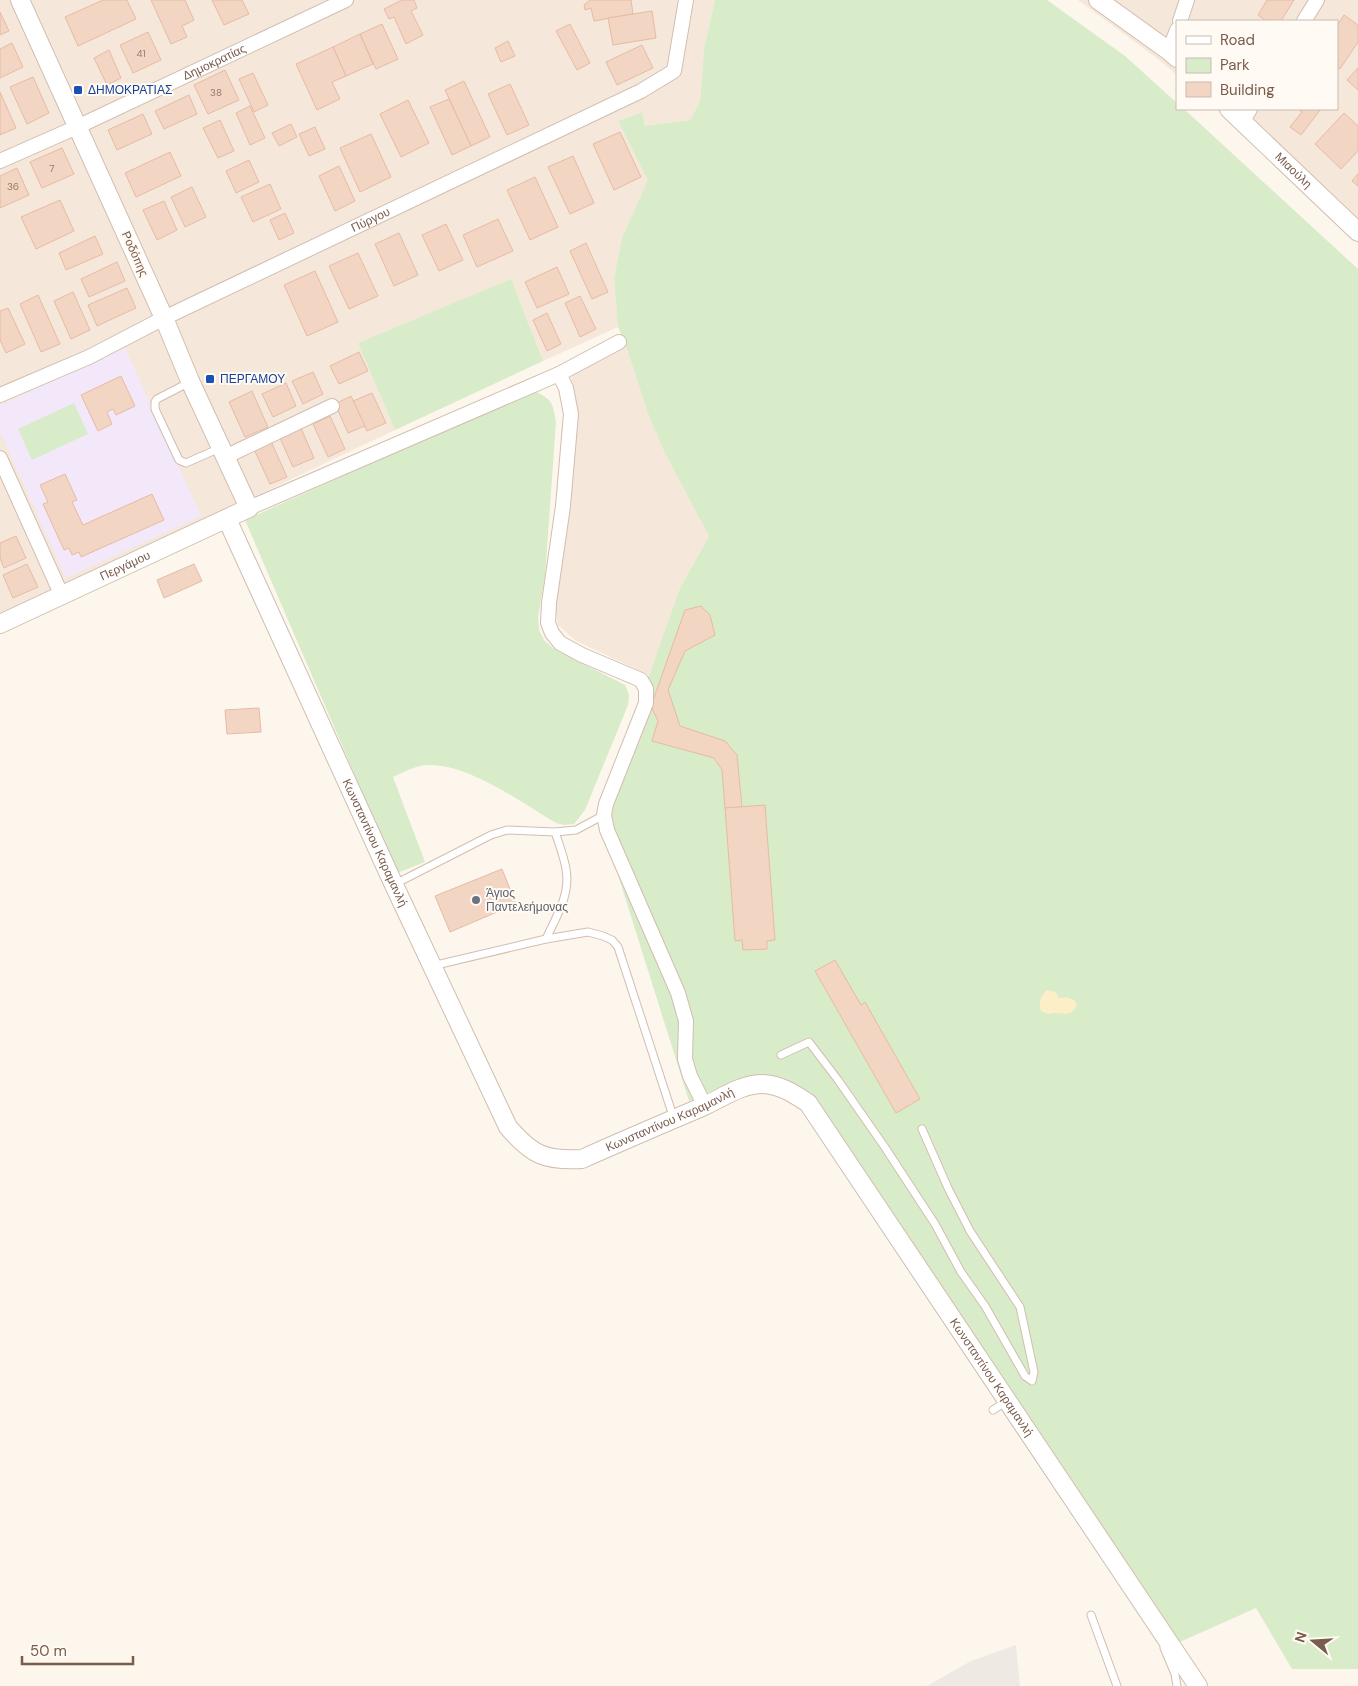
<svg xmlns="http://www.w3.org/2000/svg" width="1358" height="1686" font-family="'DM Sans',sans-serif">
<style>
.residential{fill:#f5e8da}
.industrial{fill:#efe9e4}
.education{fill:#f3e8fa}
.green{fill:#d8ecc9}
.sand{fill:#fcefc7}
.building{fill:#f3d5c3;stroke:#e6bba3}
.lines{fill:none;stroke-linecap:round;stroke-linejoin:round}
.service-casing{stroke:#d1beb0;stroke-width:9}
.minor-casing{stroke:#d1beb0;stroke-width:16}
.tertiary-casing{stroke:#d1beb0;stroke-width:20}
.service{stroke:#fff;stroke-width:7}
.minor{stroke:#fff;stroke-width:14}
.tertiary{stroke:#fff;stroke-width:18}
.transit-dot{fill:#1a4fb4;stroke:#fffaf3;stroke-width:2}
.worship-dot{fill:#6b7280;stroke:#fffaf3;stroke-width:2}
.labels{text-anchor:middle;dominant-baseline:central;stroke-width:4;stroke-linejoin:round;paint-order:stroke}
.number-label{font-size:10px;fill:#987a6a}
.street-label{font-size:12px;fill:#7a5c4d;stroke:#fffaf3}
.transit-label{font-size:12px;fill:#164399;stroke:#fffaf3;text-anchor:start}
.worship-label{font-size:12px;fill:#5b616d;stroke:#fffaf3;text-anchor:start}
</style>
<rect width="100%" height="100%" fill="#fdf6ec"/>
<!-- residential -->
<g class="residential">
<path d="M0,0h715l-11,49 -4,54 -10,17 -45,6 -4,-14 -23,9 31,59 -35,99 4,48 -75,34 -32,-81 -153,63 37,87 -137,65 -258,128z"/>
<path d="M1078,0h280v231l-142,-122h121v-88h-160v54l-19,-16z"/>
<path d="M625,343l22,68 62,125 -29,52 -31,87 -73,-34 -18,-16 -3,-21 13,-207 6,-34z"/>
</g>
<!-- industrial -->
<path class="industrial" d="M1016,1645l4,41h-93l44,-25z"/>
<!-- education -->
<path class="education" d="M125,348l76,168 -135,62 -66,-146v-27z"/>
<!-- green -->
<g class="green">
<path d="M715,0h332l78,56 52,47v6h7l174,160v1400h-66l-36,-61 -76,34 -369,-549 -31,-16 -46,4 -45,20 -92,-293 52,-133 31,-87 29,-52 -45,-85 -17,-40 -22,-68 -7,-16 -4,-48 8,-41 26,-58 -30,-59 24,-9 3,14 45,-6 10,-18 4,-53z"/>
<path d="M511,279l32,82 -148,69 -37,-87z"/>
<path d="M534,391c18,8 19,12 22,31l-11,154 -7,41 1,13 5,10 10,9 71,36 4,10 -1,10 -43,105 -11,14 -10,1 -8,-2c-34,-20 -87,-59 -127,-58 -13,0 -25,7 -36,12l32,85 -28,11 -152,-353 169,-76 106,-50z"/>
<path d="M74,403l14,31 -56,26 -14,-31z"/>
</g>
<!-- sand -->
<path class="sand" d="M1047,990l9,2 3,6 8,-1 7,3 3,5c-8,15 -16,5 -29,9l-7,-3c-3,-8 0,-16 6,-21z"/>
<!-- building -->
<g class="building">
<path d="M103,0h24l9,19 -58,27 -13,-29z"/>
<path d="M151,0h34l9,20 -12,6 5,11 -16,7z"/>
<path d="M212,0h30l7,14 -25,11z"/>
<path d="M402,0h12l3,8 -6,3 12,24 -17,9 -12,-27 -5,2 -5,-10z"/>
<path d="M590,0h41l2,14 -39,7 -3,-13 -6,2 -1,-5z"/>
<path d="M1267,0h27l-13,21h-15l-8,-6z"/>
<path d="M652,11l4,27 -43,7 -5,-27z"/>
<path d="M0,12l9,19 -9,4z"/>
<path d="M1344,15l14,10v17l-18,27 -3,-3v-40z"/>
<path d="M382,24l16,35 -22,10 -16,-35z"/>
<path d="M570,24l20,39 -13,7 -21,-39z"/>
<path d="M148,32l13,28 -28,13 -13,-28z"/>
<path d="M360,34l13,30 -27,12 -13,-29z"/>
<path d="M508,41l7,15 -14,6 -6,-14z"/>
<path d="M12,43l11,24 -23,11v-29z"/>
<path d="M642,45l11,23 -36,17 -11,-23z"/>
<path d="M333,47l13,29 -14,6 8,17 -23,11 -21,-46z"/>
<path d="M109,50l12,28 -14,7 -13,-27z"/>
<path d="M1358,68v22l-11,-10z"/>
<path d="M225,70l14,30 -31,14 -14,-29z"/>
<path d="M253,73l15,32 -14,7 -15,-33z"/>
<path d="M33,77l16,36 -22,11 -17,-37z"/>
<path d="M464,81l26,56 -19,9 -26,-56z"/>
<path d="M510,84l19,41 -22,10 -19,-41z"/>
<path d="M0,92l16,36 -16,7z"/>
<path d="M189,95l8,19 -33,15 -9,-18z"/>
<path d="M449,99l22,47 -19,9 -22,-48z"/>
<path d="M408,100l21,43 -28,14 -21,-43z"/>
<path d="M250,106l15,32 -15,7 -14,-32z"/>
<path d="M1298,109h23l-20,26 -11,-8 12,-15z"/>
<path d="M1344,113l14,13v25l-17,18 -26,-25z"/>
<path d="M143,114l9,20 -35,16 -9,-20z"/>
<path d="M220,120l14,31 -16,7 -15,-30z"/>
<path d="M291,124l6,13 -18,9 -7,-13z"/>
<path d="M315,127l10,22 -16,7 -10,-22z"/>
<path d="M620,132l21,45 -27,13 -21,-46z"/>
<path d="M371,134l20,43 -31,15 -20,-44z"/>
<path d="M62,148l12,26 -32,14 -12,-26z"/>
<path d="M170,152l11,24 -45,21 -11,-24z"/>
<path d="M573,156l21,47 -24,11 -22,-47z"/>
<path d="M249,160l10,22 -23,11 -10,-22z"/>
<path d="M339,166l16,35 -20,10 -16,-35z"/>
<path d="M17,168l12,27 -29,13v-32z"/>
<path d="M1358,174v12l-6,-5z"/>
<path d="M535,177l23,50 -28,13 -23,-50z"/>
<path d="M270,184l11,25 -28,13 -12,-25z"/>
<path d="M192,187l14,30 -21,10 -14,-30z"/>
<path d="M60,200l14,31 -38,18 -15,-32z"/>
<path d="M164,201l13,29 -20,10 -14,-30z"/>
<path d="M285,213l9,20 -15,7 -9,-20z"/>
<path d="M498,219l15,32 -36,16 -14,-32z"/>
<path d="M446,224l17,36 -24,11 -17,-36z"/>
<path d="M399,233l19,42 -24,11 -19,-42z"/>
<path d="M95,236l8,18 -37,16 -7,-17z"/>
<path d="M586,243l22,49 -16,7 -22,-48z"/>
<path d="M358,253l20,43 -29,13 -20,-43z"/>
<path d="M117,262l8,19 -36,16 -8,-18z"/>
<path d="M557,267l12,27 -32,14 -12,-26z"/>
<path d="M315,271l23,51 -31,14 -23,-51z"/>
<path d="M127,288l9,20 -39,18 -9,-21z"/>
<path d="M73,292l17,38 -19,9 -17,-38z"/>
<path d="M38,295l22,49 -19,8 -21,-48z"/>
<path d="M580,296l16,33 -16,8 -15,-34z"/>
<path d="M8,308l17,36 -19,9 -6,-13v-29z"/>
<path d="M547,313l14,31 -14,7 -14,-31z"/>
<path d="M359,352l9,19 -29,13 -9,-18z"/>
<path d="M313,372l10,22 -20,10 -11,-23z"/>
<path d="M121,376l14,30 -19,9 -3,-6 -6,3 5,12 -14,7 -17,-36z"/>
<path d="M286,383l10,23 -23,11 -11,-23z"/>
<path d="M252,391l16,36 -23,10 -16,-35z"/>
<path d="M372,393l14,30 -19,8 -14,-30z"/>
<path d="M351,396l14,30 -17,7 -13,-29z"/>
<path d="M330,416l15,33 -17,8 -15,-33z"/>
<path d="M300,426l14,32 -21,9 -14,-31z"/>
<path d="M269,437l18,40 -17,7 -18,-39z"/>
<path d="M65,474l12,26 -5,2 11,23 69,-31 12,26 -83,37 -2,-5 -7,3 -3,-7 -5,2 -21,-46 5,-2 -8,-17z"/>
<path d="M16,536l10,22 -22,10 -4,-10v-15z"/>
<path d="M27,564l11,23 -25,11 -10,-23z"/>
<path d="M194,564l8,17 -38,17 -7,-18z"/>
<path d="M701,606l9,9 5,20 -30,16 -17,39 12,36 45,15 12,14 5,52 -17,1 -3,-38 -8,-12 -62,-17 6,-20 -7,-15 34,-96z"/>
<path d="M259,708l2,24 -34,2 -2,-24z"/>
<path d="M765,805l10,135 -8,1v8l-24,1 -1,-10 -7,1 -10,-133z"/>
<path d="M502,869l14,35 -66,28 -15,-36z"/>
<path d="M835,960l26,45 4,-3 55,97 -24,14 -81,-142z"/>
</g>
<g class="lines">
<defs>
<g id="service">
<path d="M190,382l-33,17 -2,3v7l24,51 7,3 34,-15"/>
<path d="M395,884l96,-49 16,-5 48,2 21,-2 28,-15"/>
<path d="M546,939c10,-22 25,-45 20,-70 -2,-12 -7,-25 -11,-37"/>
<path d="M432,966l114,-27 42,-7 15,4 9,4 6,7 56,172"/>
<path d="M781,1055l28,-13 29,38 46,66 51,78 26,48 24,34 40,70 7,5 2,-9 -14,-65 -50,-76 -22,-43 -26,-59"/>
<path d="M993,1410l14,-9"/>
<path d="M1091,1615l26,71"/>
<path d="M1164,1648l11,26 2,12"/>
</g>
<g id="minor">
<path d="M1180,21l7,-21"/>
<path d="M1304,21l13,-21"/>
<path d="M1169,51l8,-21"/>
<path d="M1243,121l7,-12"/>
<path id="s1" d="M0,161l77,-34 269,-127"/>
<path d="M559,374l7,14 5,26 -8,92 -14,97 -1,20 4,10 8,10 22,12 59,25 5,9v14l-40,101 -2,11 3,15 71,163 8,28 -1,38 5,17 15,30"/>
<path id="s2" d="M0,395l89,-38 75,-39 477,-227 33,-20 12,-71"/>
<path d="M225,457l107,-51"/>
<path d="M0,458l62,138"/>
<path d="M249,508l310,-134 60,-32"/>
</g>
<g id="tertiary">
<path d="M1098,0l71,51 8,7"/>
<path id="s3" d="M1229,109l129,123"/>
<path id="s4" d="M227,519l167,366 114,242c24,28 37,34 74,32 40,-18 80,-35 120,-52 20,-9 39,-23 61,-23 18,1 31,10 45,19l390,583"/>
<path id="s5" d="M0,624l249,-116 -59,-127 -26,-63 -144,-318"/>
</g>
</defs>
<!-- service casing -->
<use href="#service" class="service-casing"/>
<!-- minor casing -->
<use href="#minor" class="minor-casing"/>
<!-- tertiary casing -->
<use href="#tertiary" class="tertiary-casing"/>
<!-- service -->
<use href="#service" class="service"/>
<!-- minor -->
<use href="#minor" class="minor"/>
<!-- tertiary -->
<use href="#tertiary" class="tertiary"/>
</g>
<!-- markers -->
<g class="transit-dot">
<rect x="73" y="85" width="10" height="10" rx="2.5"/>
<rect x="205" y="374" width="10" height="10" rx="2.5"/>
</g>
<circle class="worship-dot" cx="476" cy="900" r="5"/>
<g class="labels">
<!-- number labels -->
<g class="number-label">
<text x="141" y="53">41</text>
<text x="216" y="92">38</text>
<text x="52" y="168">7</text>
<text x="13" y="186">36</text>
</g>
<!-- street labels -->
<g class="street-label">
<text stroke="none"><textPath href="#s1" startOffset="236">Δημοκρατίας</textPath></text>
<text stroke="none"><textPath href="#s3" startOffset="89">Μιαούλη</textPath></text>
<text stroke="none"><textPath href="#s2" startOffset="410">Πύργου</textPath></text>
<text transform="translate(135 254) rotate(66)">Ροδόπης</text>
<text stroke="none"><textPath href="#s5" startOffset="138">Περγάμου</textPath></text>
<text stroke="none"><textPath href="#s4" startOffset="356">Κωνσταντίνου Καραμανλή</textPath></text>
<text stroke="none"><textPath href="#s4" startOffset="851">Κωνσταντίνου Καραμανλή</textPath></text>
<text stroke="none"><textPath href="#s4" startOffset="1331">Κωνσταντίνου Καραμανλή</textPath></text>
</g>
<!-- transit labels -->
<g class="transit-label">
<text x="88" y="90">ΔΗΜΟΚΡΑΤΙΑΣ</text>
<text x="220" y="379">ΠΕΡΓΑΜΟΥ</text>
</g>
<!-- worship labels -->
<g class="worship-label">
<text x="486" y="893">Άγιος<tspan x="486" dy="14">Παντελεήμονας</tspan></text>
</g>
</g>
<!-- legend -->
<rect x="1176" y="20" width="162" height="90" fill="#fffaf3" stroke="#cabbb1"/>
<rect x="1186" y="36" width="25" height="8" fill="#ffffff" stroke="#cabbb1"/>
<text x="1220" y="45" font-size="15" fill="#7a5c4d">Road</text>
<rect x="1186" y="58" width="25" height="15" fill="#d8ecc9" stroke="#cabbb1"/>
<text x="1220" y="70" font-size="15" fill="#7a5c4d">Park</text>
<rect x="1186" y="82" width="25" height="15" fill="#f3d5c3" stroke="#cabbb1"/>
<text x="1220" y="95" font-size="15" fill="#7a5c4d">Building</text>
<!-- north arrow -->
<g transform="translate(1313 1641) rotate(288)" stroke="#fffaf3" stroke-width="4" paint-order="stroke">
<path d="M0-4L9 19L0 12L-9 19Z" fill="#7a5c4d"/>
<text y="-8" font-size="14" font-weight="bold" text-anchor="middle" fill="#7a5c4d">N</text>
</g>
<!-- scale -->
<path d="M22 1656v8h111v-8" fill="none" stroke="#7a5c4d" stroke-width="2.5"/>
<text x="30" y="1656" font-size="15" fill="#7a5c4d" stroke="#fffaf3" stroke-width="4" paint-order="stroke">50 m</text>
</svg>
